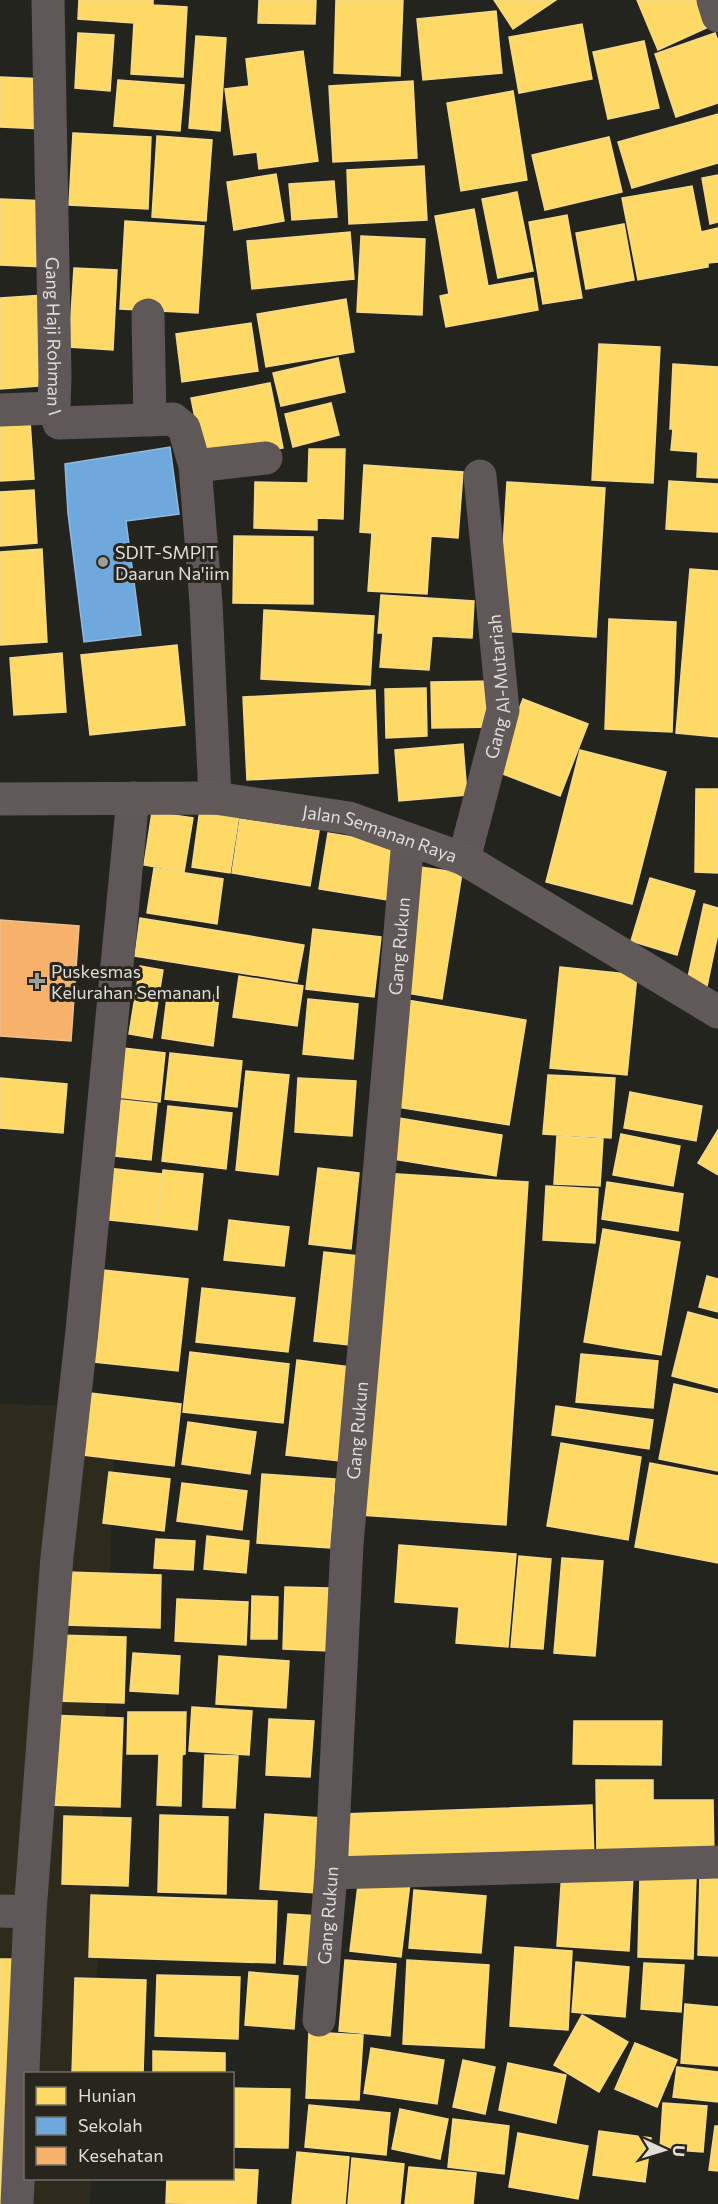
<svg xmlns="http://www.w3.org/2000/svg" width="718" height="2204" font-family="Commissioner,sans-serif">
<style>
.built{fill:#2e2b1d}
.homes{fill:#ffd966;stroke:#f5da88;stroke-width:1.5}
.schools{fill:#6fa8dc;stroke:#91b8db;stroke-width:1.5}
.health{fill:#f6b26b;stroke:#efbf8c;stroke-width:1.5}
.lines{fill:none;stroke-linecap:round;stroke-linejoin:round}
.street{stroke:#605758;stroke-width:33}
.secondary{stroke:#615a59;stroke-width:33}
.poi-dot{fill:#9e9d97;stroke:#27251c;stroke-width:2}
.labels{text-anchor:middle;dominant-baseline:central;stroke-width:6;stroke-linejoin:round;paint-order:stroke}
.street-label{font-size:18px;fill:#dfded8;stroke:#27251c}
.poi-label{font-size:18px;fill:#dfded8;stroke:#27251c;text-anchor:start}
</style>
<rect width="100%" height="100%" fill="#24241f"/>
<!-- built -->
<path class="built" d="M0,1404l115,3 -21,666 -68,1v104l65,1 -1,25h-90z"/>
<!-- homes -->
<g class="homes">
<path d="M79,0h74v5l34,2 -4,70 -52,-3 3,-51 -56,-4z"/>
<path d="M259,0h57l-1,24 -57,-1z"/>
<path d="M336,0h67l-3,76 -66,-3z"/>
<path d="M494,0h62l-43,29z"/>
<path d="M637,0h70l10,23 -59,27z"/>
<path d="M496,11l6,62 -79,7 -6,-61z"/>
<path d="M582,24l10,55 -73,14 -10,-56z"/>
<path d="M78,33l36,2 -4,56 -35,-3z"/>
<path d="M715,33l3,8v62l-42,14 -21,-63z"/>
<path d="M196,36l30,2 -6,93 -31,-3z"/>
<path d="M644,41l15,67 -51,11 -15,-67z"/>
<path d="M303,51l15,110 -59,8 -2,-17 -23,3 -9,-66 24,-3 -3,-27z"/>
<path d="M0,77l47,2 -2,50 -45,-2z"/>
<path d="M118,80l66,5 -4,46 -66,-5z"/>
<path d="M413,81l4,77 -84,4 -4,-76z"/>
<path d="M513,91l14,89 -66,11 -14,-88z"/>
<path d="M718,114v49l-86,25 -14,-46z"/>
<path d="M73,133l78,4 -3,72 -79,-4z"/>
<path d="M157,136l55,4 -6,81 -54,-4z"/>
<path d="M609,137l13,55 -77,18 -13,-55z"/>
<path d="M424,166l3,54 -78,4 -2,-54z"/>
<path d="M276,174l8,47 -50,9 -7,-48z"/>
<path d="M718,175v47l-8,2 -8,-46z"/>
<path d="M334,181l3,36 -45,3 -3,-36z"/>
<path d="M692,186l9,46 17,-4v34l-10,1v4l-70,13 -16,-82z"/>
<path d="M517,192l16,79 -35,7 -16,-79z"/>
<path d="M0,199l49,2 -3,66 -46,-2z"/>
<path d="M474,209l14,77 45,-8 5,32 -92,17 -6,-31 9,-2 -14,-78z"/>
<path d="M567,215l15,83 -39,6 -14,-82z"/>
<path d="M125,221l79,5 -6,87 -78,-4z"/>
<path d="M624,224l10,56 -48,9 -10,-56z"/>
<path d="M350,232l4,47 -102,10 -5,-48z"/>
<path d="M361,236l64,3 -3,76 -65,-3z"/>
<path d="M74,268l43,2 -4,80 -44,-3z"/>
<path d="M44,295l7,90 -51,4v-91z"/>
<path d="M346,299l8,53 -88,15 -9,-53z"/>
<path d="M251,323l7,48 -76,11 -6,-48z"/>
<path d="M599,344l61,3 -7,136 -61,-3z"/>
<path d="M338,358l7,34 -64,14 -8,-33z"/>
<path d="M673,364l45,3v111l-21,-1 1,-25 -27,-2 2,-21h-3z"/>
<path d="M270,383l13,65 -79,15 -13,-65z"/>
<path d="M331,403l8,32 -46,12 -8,-33z"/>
<path d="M30,421l4,58 -34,2v-58z"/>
<path d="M309,449h36l-2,70 -26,-1v12l-63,-2 1,-46 53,1z"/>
<path d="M364,465l99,7 -5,66 -27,-2 -4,58 -59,-3 4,-58 -12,-1z"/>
<path d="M669,481l49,3v48l-52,-3z"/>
<path d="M507,482l98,6 -9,149 -98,-6z"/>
<path d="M34,490l3,53 -37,3v-54z"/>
<path d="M234,536l79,1v67l-80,-1z"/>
<path d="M42,549l5,93 -47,3v-93z"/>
<path d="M690,569l28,2v166l-42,-4z"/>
<path d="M381,595l93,6 -2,37 -40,-2 -3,34 -49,-3 3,-34h-5z"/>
<path d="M264,610l110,6 -4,69 -109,-6z"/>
<path d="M609,619l67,3 -4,110 -67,-3z"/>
<path d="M177,645l8,80 -95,10 -9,-80z"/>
<path d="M62,653l4,59 -52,3 -4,-57z"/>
<path d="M497,681v46l-65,1 -1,-46z"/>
<path d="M426,688l1,48 -41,2 -1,-49z"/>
<path d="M375,690l3,83 -131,7 -4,-83z"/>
<path d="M523,699l65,25 -28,72 -65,-25z"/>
<path d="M463,744l4,51 -68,6 -4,-51z"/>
<path d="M580,750l86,22 -34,132 -86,-22z"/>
<path d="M696,789h22v84l-23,-1z"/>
<path d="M200,809l39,6 -9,58 -38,-6z"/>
<path d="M152,812l41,6 -9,54 -40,-7z"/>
<path d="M240,819l79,12 -9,55 -78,-13z"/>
<path d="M328,833l68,11 -9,56 -68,-11z"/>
<path d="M420,867l42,6 -20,126 -42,-7z"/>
<path d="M154,868l69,11 -6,45 -70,-11z"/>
<path d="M650,878l45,13 -18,64 -46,-14z"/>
<path d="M704,904l14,4v25l-11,53 -20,-4z"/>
<path d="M140,918l164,27 -7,37 -162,-26z"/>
<path d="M313,929l68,8 -7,60 -68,-8z"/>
<path d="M140,966l23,4 -11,68 -23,-4z"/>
<path d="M560,967l77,8 -10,100 -77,-7z"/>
<path d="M239,976l64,10 -6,40 -64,-9z"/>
<path d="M168,989l51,7 -6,50 -51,-8z"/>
<path d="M308,999l50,5 -5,55 -50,-5z"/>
<path d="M407,1000l119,20 -17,105 -119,-19z"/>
<path d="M123,1048l42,5 -5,49 -43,-5z"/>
<path d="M170,1053l72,8 -5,46 -72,-8z"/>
<path d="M246,1071l43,4 -11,100 -42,-5z"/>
<path d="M548,1075l67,3 -4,60 -68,-4z"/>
<path d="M0,1078l67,6 -4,49 -63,-5z"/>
<path d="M298,1078l58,3 -4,55 -57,-4z"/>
<path d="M630,1092l72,14 -6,35 -72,-13z"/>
<path d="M121,1100l36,4 -6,56 -36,-4z"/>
<path d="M168,1106l64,7 -6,56 -64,-8z"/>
<path d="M393,1117l109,18 -6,41 -110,-18z"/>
<path d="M718,1130v45l-20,-12z"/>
<path d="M621,1134l59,12 -7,40 -60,-11z"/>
<path d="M557,1136l46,3 -3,47 -46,-2z"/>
<path d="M107,1168l55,6 -6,51 -55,-6z"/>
<path d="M318,1168l41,5 -8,76 -42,-5z"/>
<path d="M163,1170l40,4 -6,56 -40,-5z"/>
<path d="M382,1173l146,9 -22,343 -146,-10z"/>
<path d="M607,1182l76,12 -5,37 -76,-12z"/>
<path d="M546,1186l52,3 -3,54 -52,-3z"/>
<path d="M229,1220l60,7 -5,39 -60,-6z"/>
<path d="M603,1229l77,13 -19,113 -77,-13z"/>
<path d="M324,1252l35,4 -10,89 -35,-4z"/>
<path d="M103,1270l85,9 -10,92 -84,-9z"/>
<path d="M707,1276l11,3v33l-19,-5z"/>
<path d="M202,1288l93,10 -7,54 -92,-10z"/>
<path d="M688,1312l30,8v68l-46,-12z"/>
<path d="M190,1352l99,12 -6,59 -100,-11z"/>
<path d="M581,1354l77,7 -5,47 -77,-6z"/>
<path d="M297,1360l53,7 -10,94 -54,-6z"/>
<path d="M674,1384l44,10v77l-59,-12z"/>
<path d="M90,1393l91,11 -7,62 -91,-11z"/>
<path d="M556,1406l97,14 -4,29 -97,-14z"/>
<path d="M188,1422l68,10 -6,42 -68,-10z"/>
<path d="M561,1443l80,14 -13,83 -81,-14z"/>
<path d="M650,1463l68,13v87l-83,-16z"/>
<path d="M109,1472l61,7 -6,52 -61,-8z"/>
<path d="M262,1474l73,5 -5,69 -73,-5z"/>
<path d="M182,1483l65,8 -5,39 -65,-9z"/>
<path d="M207,1536l42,5 -3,32 -42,-4z"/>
<path d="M156,1539l39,2 -2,29 -39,-2z"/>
<path d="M399,1545l117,9 -8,93 -52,-4 3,-36 -64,-5z"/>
<path d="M519,1556l32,3 -8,90 -32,-2z"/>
<path d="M562,1558l41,3 -8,95 -41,-3z"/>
<path d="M66,1572l95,3 -1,53 -95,-3z"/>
<path d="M285,1587l46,1 -2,63 -46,-2z"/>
<path d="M252,1596l26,1 -1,42h-26z"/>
<path d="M177,1599l71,3 -2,43 -71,-4z"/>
<path d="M56,1635l70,2 -2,66 -70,-2z"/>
<path d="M133,1653l47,3 -2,38 -48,-3z"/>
<path d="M219,1656l70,5 -3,47 -70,-4z"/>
<path d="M192,1707l60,4 -3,44 -60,-4z"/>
<path d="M128,1712h58l-1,42 -3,1 -1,51 -24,-1 2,-51h-32z"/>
<path d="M48,1715l75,3 -3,89 -75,-2z"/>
<path d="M269,1719l45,2 -4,56 -44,-2z"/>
<path d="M574,1721h88l-1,44 -88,-1z"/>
<path d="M205,1755l33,1 -3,52 -32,-1z"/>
<path d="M596,1780h57v20h60l1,58 -117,1z"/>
<path d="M592,1805l2,53 -250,7 -2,-51z"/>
<path d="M265,1814l57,4 -6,75 -56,-4z"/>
<path d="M160,1815l68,2 -2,77 -68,-2z"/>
<path d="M64,1816l67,2 -3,68 -66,-2z"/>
<path d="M562,1871l71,4 -4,76 -72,-5z"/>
<path d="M700,1873h18v83l-20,-1z"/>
<path d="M640,1876l56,2 -3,81 -55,-2z"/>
<path d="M359,1877l51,6 -9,74 -51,-6z"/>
<path d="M414,1890l72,6 -5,57 -72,-5z"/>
<path d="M91,1895l186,6 -2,62 -186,-6z"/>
<path d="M288,1914l32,2 -4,50 -32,-2z"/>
<path d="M515,1947l57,4 -4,79 -58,-4z"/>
<path d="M0,1959h17l-13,245h-4z"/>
<path d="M345,1960l51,4 -6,72 -51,-5z"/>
<path d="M407,1960l82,5 -5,83 -81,-4z"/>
<path d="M576,1962l53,5 -4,50 -53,-5z"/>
<path d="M644,1963l40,2 -3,47 -40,-3z"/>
<path d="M249,1972l49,4 -4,53 -49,-4z"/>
<path d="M157,1975l83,2 -2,62 -83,-3z"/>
<path d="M75,1978l71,2 -3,94h-71z"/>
<path d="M685,2004l33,3v59l-37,-3z"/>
<path d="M582,2015l46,27 -29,50 -45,-27z"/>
<path d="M309,2032l54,3 -4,65 -53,-2z"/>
<path d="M635,2043l42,17 -20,47 -42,-18z"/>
<path d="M371,2048l73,12 -7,44 -73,-11z"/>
<path d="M153,2051l72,2v21h-72z"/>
<path d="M463,2060l32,7 -10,47 -32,-7z"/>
<path d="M508,2063l58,12 -10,48 -57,-13z"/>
<path d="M677,2067l41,5v30l-45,-5z"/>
<path d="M232,2088l58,1 -2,59 -56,-1z"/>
<path d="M663,2103l44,3 -4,46 -43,-3z"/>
<path d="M309,2105l81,8 -4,42 -81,-8z"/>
<path d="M400,2109l48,10 -8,40 -48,-10z"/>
<path d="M453,2119l56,7 -5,48 -56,-7z"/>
<path d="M715,2126h3v45l-9,-1z"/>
<path d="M599,2131l52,7 -6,44 -52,-7z"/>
<path d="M518,2133l70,13 -10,53 -69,-12z"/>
<path d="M297,2152l52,5 -4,47h-53z"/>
<path d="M352,2158l52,6 -4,40h-52z"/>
<path d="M409,2167l67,6 -3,31h-68z"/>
<path d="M232,2169l26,1 -2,34 -90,-1 1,-25h65z"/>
</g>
<!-- schools -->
<path class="schools" d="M170,447l9,67 -53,7 15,114 -57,7 -16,-129 -3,-49z"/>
<!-- health -->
<path class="health" d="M0,920l79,6 -8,115 -71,-5z"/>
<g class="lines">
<!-- street -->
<g class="street">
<path id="s1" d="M48,0l7,376 -1,32 5,15 114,-4 11,9 11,38 11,137 9,195"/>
<path d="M713,0l5,16"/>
<path d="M148,315l2,105"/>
<path d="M0,410l54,-2"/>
<path d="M195,466l71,-8"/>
<path id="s2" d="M464,859l39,-149 -23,-234"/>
<path d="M331,1873l387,-11"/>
<path d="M0,1911l30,1"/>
<path id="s3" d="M319,2020l12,-147 16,-329 61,-704"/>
<path d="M17,2204l13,-292 27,-355 25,-226 51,-533"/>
</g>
<!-- secondary -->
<path class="secondary" id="s4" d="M0,799l215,-1 134,20 115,41 254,153"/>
</g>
<!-- markers -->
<g class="poi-dot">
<circle cx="103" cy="562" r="6"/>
<path d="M34 972h6v6h6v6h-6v6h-6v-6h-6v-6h6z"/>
</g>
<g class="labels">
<!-- street labels -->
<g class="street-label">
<text stroke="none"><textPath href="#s1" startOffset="336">Gang Haji Rohman I</textPath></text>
<text stroke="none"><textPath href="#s2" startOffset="177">Gang Al-Mutariah</textPath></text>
<text stroke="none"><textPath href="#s4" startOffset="384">Jalan Semanan Raya</textPath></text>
<text stroke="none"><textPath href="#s3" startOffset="1077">Gang Rukun</textPath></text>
<text stroke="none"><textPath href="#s3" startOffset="591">Gang Rukun</textPath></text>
<text stroke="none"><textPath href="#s3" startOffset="105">Gang Rukun</textPath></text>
</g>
<!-- poi labels -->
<g class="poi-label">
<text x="115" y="552">SDIT-SMPIT<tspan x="115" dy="21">Daarun Na'iim</tspan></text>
<text x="51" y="971">Puskesmas<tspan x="51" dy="21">Kelurahan Semanan I</tspan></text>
</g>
</g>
<!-- legend -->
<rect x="24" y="2072" width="210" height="108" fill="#27251c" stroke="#716f67" stroke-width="1.5"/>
<rect x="36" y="2087" width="30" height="18" fill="#ffd966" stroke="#716f67" stroke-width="1.5"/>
<text x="78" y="2102" font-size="18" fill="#dfded8">Hunian</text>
<rect x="36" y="2117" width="30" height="18" fill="#6fa8dc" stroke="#716f67" stroke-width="1.5"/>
<text x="78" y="2132" font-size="18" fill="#dfded8">Sekolah</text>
<rect x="36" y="2147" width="30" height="18" fill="#f6b26b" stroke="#716f67" stroke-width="1.5"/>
<text x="78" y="2162" font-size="18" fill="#dfded8">Kesehatan</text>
<!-- north arrow -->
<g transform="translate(664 2150) rotate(94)" stroke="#27251c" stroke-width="4.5" paint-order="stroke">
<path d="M0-4.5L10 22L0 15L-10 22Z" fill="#dfded8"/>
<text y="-9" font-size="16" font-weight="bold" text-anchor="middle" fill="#dfded8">U</text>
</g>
</svg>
